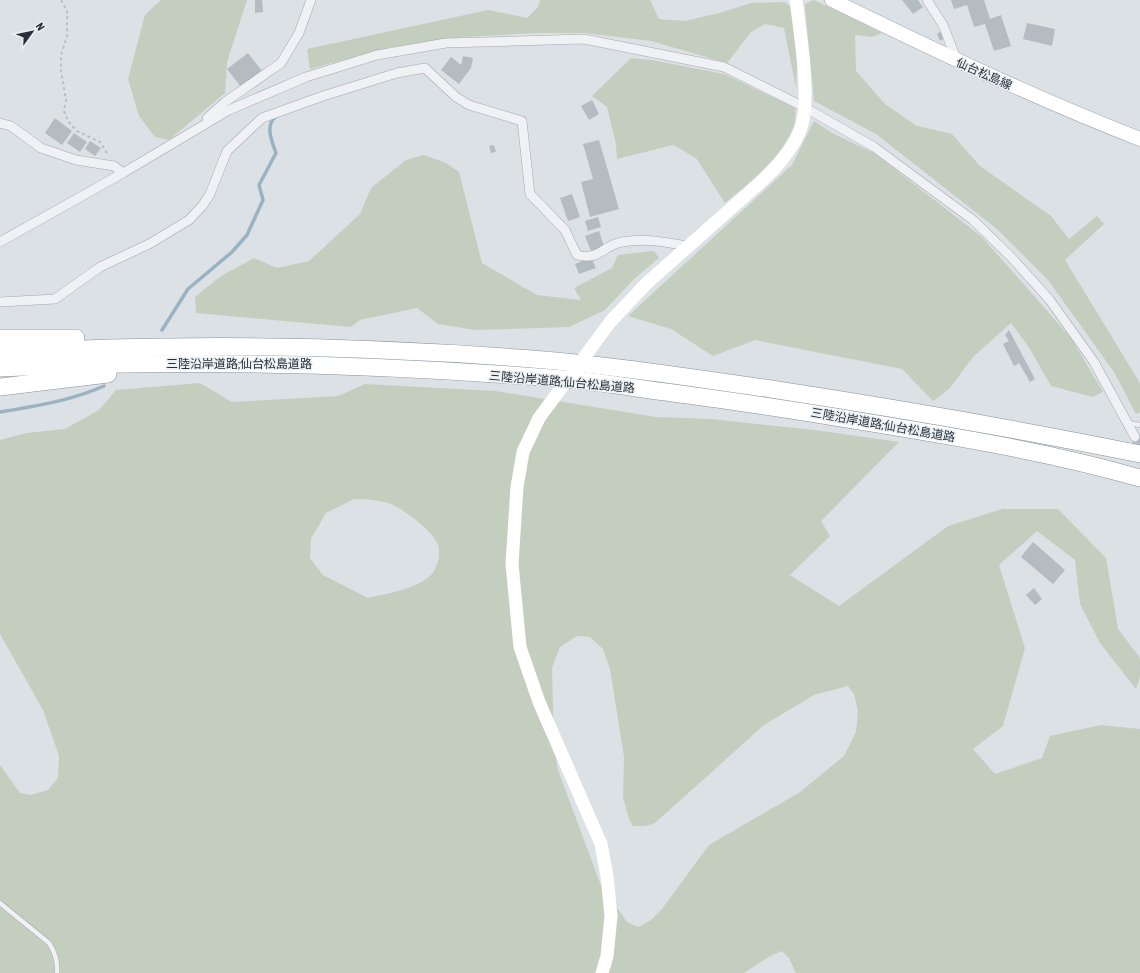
<svg xmlns="http://www.w3.org/2000/svg" width="1140" height="973" font-family="'Asap Condensed','Noto Sans JP',sans-serif">
<style>
.green{fill:#c4cebe;fill-rule:evenodd}
.lines{fill:none;stroke-linecap:round;stroke-linejoin:round}
.stream{stroke:#99b3c3;stroke-width:3.5}
.building{fill:#b4bbc1}
.street-tunnel{stroke:#b8bec3;stroke-width:9;stroke-dasharray:9 4.5;stroke-linecap:butt}
.lane-casing{stroke:#a2a8ae;stroke-width:5.5}
.street-casing{stroke:#a2a8ae;stroke-width:10}
.primary-casing{stroke:#9da7b0;stroke-width:15}
.highway-casing{stroke:#85909a;stroke-width:18}
.path{stroke:#bbbfc4;stroke-width:2;stroke-dasharray:3 3;stroke-linecap:butt}
.lane{stroke:#eff1f4;stroke-width:4.5}
.street{stroke:#eff1f4;stroke-width:9}
.secondary{stroke:#fff;stroke-width:13}
.primary{stroke:#fff;stroke-width:14}
.highway{stroke:#fff;stroke-width:17}
.secondary-bridge{stroke:#fff;stroke-width:13}
.labels{text-anchor:middle;dominant-baseline:central;stroke-width:3;stroke-linejoin:round;paint-order:stroke}
.street-label{font-size:12px;fill:#27303a;stroke:#ebf0f3}
</style>
<rect width="100%" height="100%" fill="#dce1e5"/>
<!-- green -->
<g class="green">
<path d="M161,0h86l-20,62 -2,31 -56,47 -14,-3 -16,-21 -11,-37 17,-64z"/>
<path d="M540,0h110l9,19 26,2 34,-8 32,-10 33,-1 8,5 5,57 -1,24 -12,-60 -19,-4 -14,8 -24,31 -76,-22 -66,-8h-48l-75,4 -75,11 -77,21 -3,-20 181,-39 39,8 11,-11z"/>
<path d="M814,0l68,33 -10,4 -17,-2 1,36 29,33 32,22 35,8 28,32 71,50 18,23 28,-23 7,8 -39,36 75,123v29l-4,2 -22,-42 -66,-92 -51,-51 -121,-95 -62,-33 -9,-93v-4z"/>
<path d="M631,58l21,2 72,14 71,34c6,35 -45,74 -70,95l-29,-45 -23,-13 -56,14 -1,-15 -9,-37 -15,-11z"/>
<path d="M814,121l18,12 42,20 108,84 89,101 32,54 -10,5 -42,-11 -21,-37 -19,-26 -38,34 -24,32 -16,12 -31,-32 -147,-29 -42,16 -42,-27 -43,-13 164,-151z"/>
<path d="M424,155l22,8 13,9 23,91 55,32 44,5 -7,-12 38,-20 6,-13 36,-4 5,7 -25,21 -29,31 -36,17 -94,3 -37,-6 -21,-16 -57,12 -9,7 -155,-14 -1,-16 26,-21 33,-18 23,10 32,-7 51,-47 11,-26 35,-28z"/>
<path d="M200,383l32,19 106,-6 27,-12 130,7 161,26 56,2 110,12 77,11 -78,79 9,15 -40,39 49,31 109,-80 54,-17h56l48,49 12,71 22,29v19l-4,12 -36,-46 -20,-39 -5,-44 -38,-29 -38,34 26,83 -22,78 -30,23 22,25 47,-16 8,-22 51,-11 39,4v244h-344l-7,-15 -7,-7 -12,5 -26,17h-744v-208l20,28 11,2 17,-5 10,-12 1,-22 -16,-46 -43,-76v-194l26,-7 39,-4 34,-19 17,-20zM354,499c13,0 25,1 37,5 13,6 38,24 45,37 4,6 4,17 1,23 -2,4 -3,9 -6,11 -17,15 -42,18 -63,23l-45,-23 -13,-17 1,-19 15,-26zM577,636l13,1 13,12 7,20 14,88 -1,40 6,22 4,7h12l10,-3 109,-98 50,-30 34,-9 6,8 4,17 -2,21 -12,24 -44,36 -91,53 -47,64 -11,11 -13,7 -11,-5 -27,-39 -42,-113 -4,-23 -2,-79 8,-21z"/>
</g>
<g class="lines">
<!-- stream -->
<g class="stream">
<path d="M162,330l26,-41 44,-37 15,-17 16,-35 -4,-15 17,-32c-4,-11 -12,-29 1,-37"/>
<path d="M0,412c36,-6 70,-11 104,-26"/>
</g>
</g>
<!-- building -->
<g class="building">
<path d="M255,0h7l1,12 -8,1z"/>
<path d="M902,0h16l5,7 -10,7z"/>
<path d="M951,0h33l6,19 11,-4 10,31 -17,5 -9,-27 -11,3 -7,-22 -13,4z"/>
<path d="M1027,23l28,6 -3,17 -29,-7z"/>
<path d="M941,31l4,7 -5,3 -3,-7z"/>
<path d="M248,53l14,18 -21,16 -14,-18z"/>
<path d="M463,56l10,2 -2,10 -12,16 -18,-14 10,-13 10,8z"/>
<path d="M592,100l7,14 -10,6 -8,-14z"/>
<path d="M55,118l17,13 -10,14 -17,-12z"/>
<path d="M74,133l13,9 -7,10 -13,-9z"/>
<path d="M599,140l20,69 -29,8 -9,-35 12,-3 -10,-35z"/>
<path d="M90,141l11,7 -6,8 -10,-7z"/>
<path d="M494,145l2,7 -5,1 -2,-7z"/>
<path d="M572,194l8,23 -12,4 -8,-23z"/>
<path d="M598,217l3,10 -13,4 -3,-10z"/>
<path d="M599,231l5,15 -13,5 -6,-15z"/>
<path d="M591,257l5,11 -17,6 -4,-10z"/>
<path d="M1009,330l26,49 -5,3 -11,-19 -5,3 -11,-22 6,-3 -4,-6z"/>
<path d="M1033,542l32,28 -12,14 -32,-27z"/>
<path d="M1034,588l8,11 -7,6 -9,-10z"/>
</g>
<g class="lines">
<!-- street-tunnel -->
<path class="street-tunnel" d="M1135,437l5,8"/>
<defs>
<g id="lane">
<path d="M1128,423l12,2"/>
<path d="M0,903l49,40c6,9 9,19 8,30"/>
</g>
<g id="street">
<path d="M927,0l16,25 14,36"/>
<path d="M207,118l18,-16 56,-39 18,-30 12,-33"/>
<path d="M0,123l11,3 30,22 35,12 38,6 9,7"/>
<path d="M0,242l123,-69 106,-63 77,-33 71,-22 69,-12 138,-4 140,28 80,40 70,40 99,73 39,38 37,41 45,63 41,75"/>
<path d="M0,302l55,-3 45,-32 49,-23 40,-24 14,-15 7,-11 17,-43 35,-33 61,-22 74,-23 28,-5 31,29 13,8 53,16 8,73 35,36 12,25c23,6 26,-10 45,-13 23,-4 43,0 65,4"/>
</g>
<path id="primary" d="M832,0c102,50 203,98 308,139"/>
<g id="highway">
<path d="M0,338h76"/>
<path d="M0,353c171,-10 348,-8 519,5 84,6 168,19 252,31 124,19 246,40 369,65"/>
<path d="M0,368c192,-9 385,-4 577,12 27,3 54,7 80,11 57,7 115,16 172,25 104,17 209,33 311,62"/>
<path d="M0,387l108,-13"/>
</g>
</defs>
<!-- lane casing -->
<use href="#lane" class="lane-casing"/>
<!-- street casing -->
<use href="#street" class="street-casing"/>
<!-- primary casing -->
<use href="#primary" class="primary-casing"/>
<!-- highway casing -->
<use href="#highway" class="highway-casing"/>
<!-- path -->
<path class="path" d="M61,0l6,10v26l-6,19v15l5,30 -2,11 4,10 9,10 23,11 8,13"/>
<!-- lane -->
<use href="#lane" class="lane"/>
<!-- street -->
<use href="#street" class="street"/>
<!-- secondary -->
<g class="secondary">
<path d="M611,321l36,-38 116,-103c16,-15 30,-31 38,-52 10,-29 -1,-96 -5,-128"/>
<path d="M539,418l-16,34 -6,35 -5,77 8,83 19,55 62,142 6,32 4,40 -4,40 -5,17"/>
</g>
<!-- primary -->
<use href="#primary" class="primary"/>
<!-- highway -->
<use href="#highway" class="highway"/>
<!-- secondary-bridge -->
<path class="secondary-bridge" d="M539,418l72,-97"/>
</g>
<g class="labels">
<!-- street labels -->
<g class="street-label">
<text transform="translate(984 74) rotate(24)">仙台松島線</text>
<text x="239" y="364">三陸沿岸道路;仙台松島道路</text>
<text transform="translate(562 382) rotate(5)">三陸沿岸道路;仙台松島道路</text>
<text transform="translate(883 425) rotate(10)">三陸沿岸道路;仙台松島道路</text>
</g>
</g>
<!-- north arrow -->
<g transform="translate(32 32) rotate(57)" stroke="#ebf0f3" stroke-width="3" paint-order="stroke">
<path d="M0-3L7 15L0 10L-7 15Z" fill="#27303a"/>
<text y="-6" font-size="11" font-weight="bold" text-anchor="middle" fill="#27303a">N</text>
</g>
</svg>
